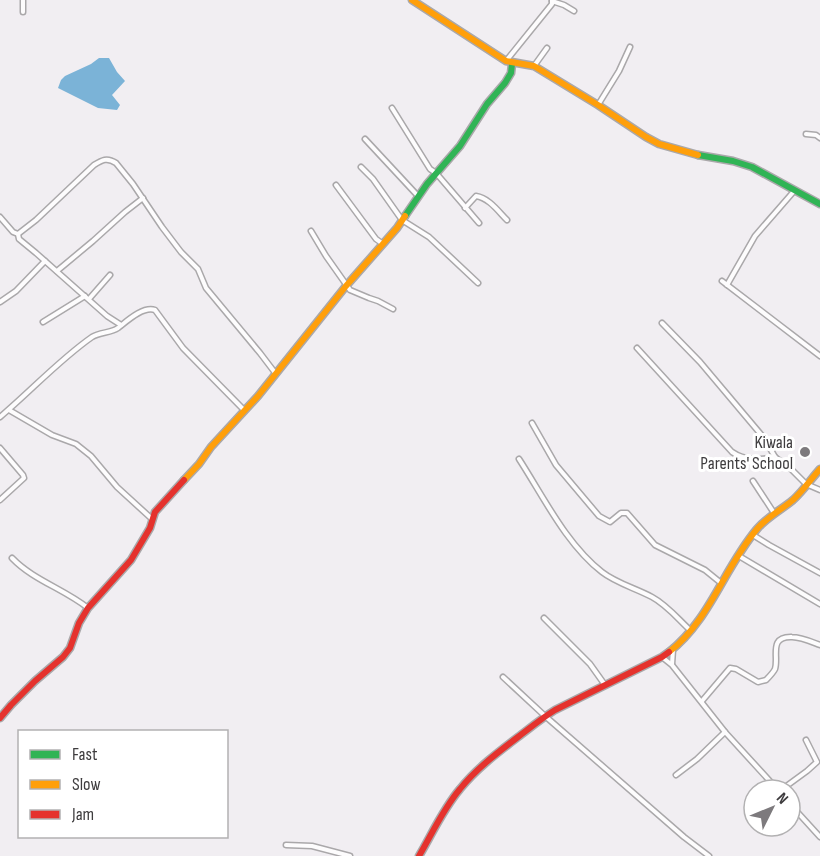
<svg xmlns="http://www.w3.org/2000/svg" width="820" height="856" font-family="'Sofia Sans Condensed',sans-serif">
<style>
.water{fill:#7bb3d7}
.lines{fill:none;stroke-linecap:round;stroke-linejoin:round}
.street-casing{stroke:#aaa8aa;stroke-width:7}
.fast-casing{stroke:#aaa8aa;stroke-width:9}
.slow-casing{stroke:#aaa8aa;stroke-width:9}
.jam-casing{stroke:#aaa8aa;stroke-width:9}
.street{stroke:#fdfcfd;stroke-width:4}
.fast{stroke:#30b455;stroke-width:6}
.slow{stroke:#ff9f0a;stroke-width:6}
.jam{stroke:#e5322d;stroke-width:6}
.poi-dot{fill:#7d7a7d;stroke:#fff;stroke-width:2}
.labels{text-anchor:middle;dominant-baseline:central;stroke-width:6;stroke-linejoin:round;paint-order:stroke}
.poi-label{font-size:18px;fill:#3e3c3e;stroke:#fff;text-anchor:end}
</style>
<rect width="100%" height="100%" fill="#f1eef2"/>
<!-- water -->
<path class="water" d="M99,58h10l8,14 8,9 -13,14 8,10 -3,5 -19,-2 -40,-20 3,-8 4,-4 26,-12z"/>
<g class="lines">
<defs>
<g id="street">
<path d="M552,1l12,4 10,6"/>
<path d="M23,12v-12"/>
<path d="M506,61l46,-57v-4"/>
<path d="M534,66l13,-18"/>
<path d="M598,105l21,-34 11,-24"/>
<path d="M392,108l38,61 6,4 43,50"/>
<path d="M806,134l10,1 4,3"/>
<path d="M365,139l53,57"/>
<path d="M361,167l12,12 29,41 27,17 49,46"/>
<path d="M336,185l40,54 7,5"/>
<path d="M465,208l11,-12c13,2 22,15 31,24"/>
<path d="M0,217l13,15 5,2 1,5 17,14 71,63 14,9"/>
<path d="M311,231l15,25 24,34 19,8 9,3 15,8"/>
<path d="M18,234l18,-14 58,-55c8,-5 13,-8 22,-2l17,21 29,43 19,25 17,17 8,19 54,65 16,21"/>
<path d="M57,271l36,-30 32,-29 18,-14"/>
<path d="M722,281l98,75"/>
<path d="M727,285l28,-49 40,-46"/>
<path d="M89,299l21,-24"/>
<path d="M0,302l16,-11 29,-30"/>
<path d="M43,322l42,-26"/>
<path d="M662,323l38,39 64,76 11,19"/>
<path d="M637,348l95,104c13,9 28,8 43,5l16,12 15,15 14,6"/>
<path d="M9,410l43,25 24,9 15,12 26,31 35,32"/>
<path d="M0,417c31,-26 59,-57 92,-80 8,-5 19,-4 26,-9 9,-7 25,-22 37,-18l28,38 61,62"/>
<path d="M532,423l24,42 43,51 11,6 11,-9h6l28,32 50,25 16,13"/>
<path d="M0,448l23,27 1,3 -24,22"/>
<path d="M519,459c24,37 47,85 83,113 14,11 33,16 50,25 15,8 26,22 38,33"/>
<path d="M753,481l21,32"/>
<path d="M753,535l16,10 51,28"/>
<path d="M739,556l81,48"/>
<path d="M12,558c21,22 52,31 76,50"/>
<path d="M544,618l46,46 15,21"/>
<path d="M662,657l10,8 53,67 53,58"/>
<path d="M672,664l1,-14"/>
<path d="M503,677l42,39 139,121 25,19"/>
<path d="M702,701l28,-33 6,1 22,13 8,-2c3,-3 7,-7 9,-11 4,-12 -7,-33 17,-32 9,0 20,5 28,8"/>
<path d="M676,775l21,-16 28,-27"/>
<path d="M781,790l26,-19 10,-9 -11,-22"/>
<path d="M790,804l30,33"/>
<path d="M286,845l26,1 38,10"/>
</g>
<g id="fast">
<path d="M698,155l35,6 19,6 68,37"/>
<path d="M405,216l22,-32 33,-38 27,-42 18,-21 6,-10 1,-9"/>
</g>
<g id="slow">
<path d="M412,0l94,61 28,5 64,39 48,32 13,7 39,11"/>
<path d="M184,480l15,-16 12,-17 47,-51 88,-110 51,-58 8,-12"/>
<path d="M669,652c41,-32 55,-84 88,-123 10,-12 24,-19 36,-29 10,-9 18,-21 27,-31"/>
</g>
<g id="jam">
<path d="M0,718l11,-13 24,-24 28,-24 7,-9 9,-25 9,-15 43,-48 19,-32 5,-16 29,-32"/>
<path d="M419,856c13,-22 24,-47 41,-67 16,-20 37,-36 58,-52 12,-9 24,-19 37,-27l107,-53 7,-5"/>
</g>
</defs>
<!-- street casing -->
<use href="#street" class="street-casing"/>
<!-- fast casing -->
<use href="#fast" class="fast-casing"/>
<!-- slow casing -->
<use href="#slow" class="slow-casing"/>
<!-- jam casing -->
<use href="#jam" class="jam-casing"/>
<!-- street -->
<use href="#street" class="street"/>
<!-- fast -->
<use href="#fast" class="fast"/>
<!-- slow -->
<use href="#slow" class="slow"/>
<!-- jam -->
<use href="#jam" class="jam"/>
</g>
<!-- markers -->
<circle class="poi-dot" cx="805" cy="452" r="6"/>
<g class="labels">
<!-- poi labels -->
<g class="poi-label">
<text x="793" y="442">Kiwala<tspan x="793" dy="21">Parents' School</tspan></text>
</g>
</g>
<!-- legend -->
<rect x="18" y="730" width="210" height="108" fill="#ffffff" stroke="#b2b1b2" stroke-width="1.5"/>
<rect x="30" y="750" width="30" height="9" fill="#30b455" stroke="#b2b1b2" stroke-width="1.5"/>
<text x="72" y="760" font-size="18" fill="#3e3c3e">Fast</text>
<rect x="30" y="780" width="30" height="9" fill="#ff9f0a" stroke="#b2b1b2" stroke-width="1.5"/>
<text x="72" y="790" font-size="18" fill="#3e3c3e">Slow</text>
<rect x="30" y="810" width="30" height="9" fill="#e5322d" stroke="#b2b1b2" stroke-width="1.5"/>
<text x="72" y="820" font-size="18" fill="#3e3c3e">Jam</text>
<!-- north arrow -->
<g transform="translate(772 808) rotate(47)"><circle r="28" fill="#ffffff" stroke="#b2b1b2" stroke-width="1.5"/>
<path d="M0-4.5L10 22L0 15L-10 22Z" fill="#7d7a7d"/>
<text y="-9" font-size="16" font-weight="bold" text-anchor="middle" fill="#3e3c3e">N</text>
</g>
</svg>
